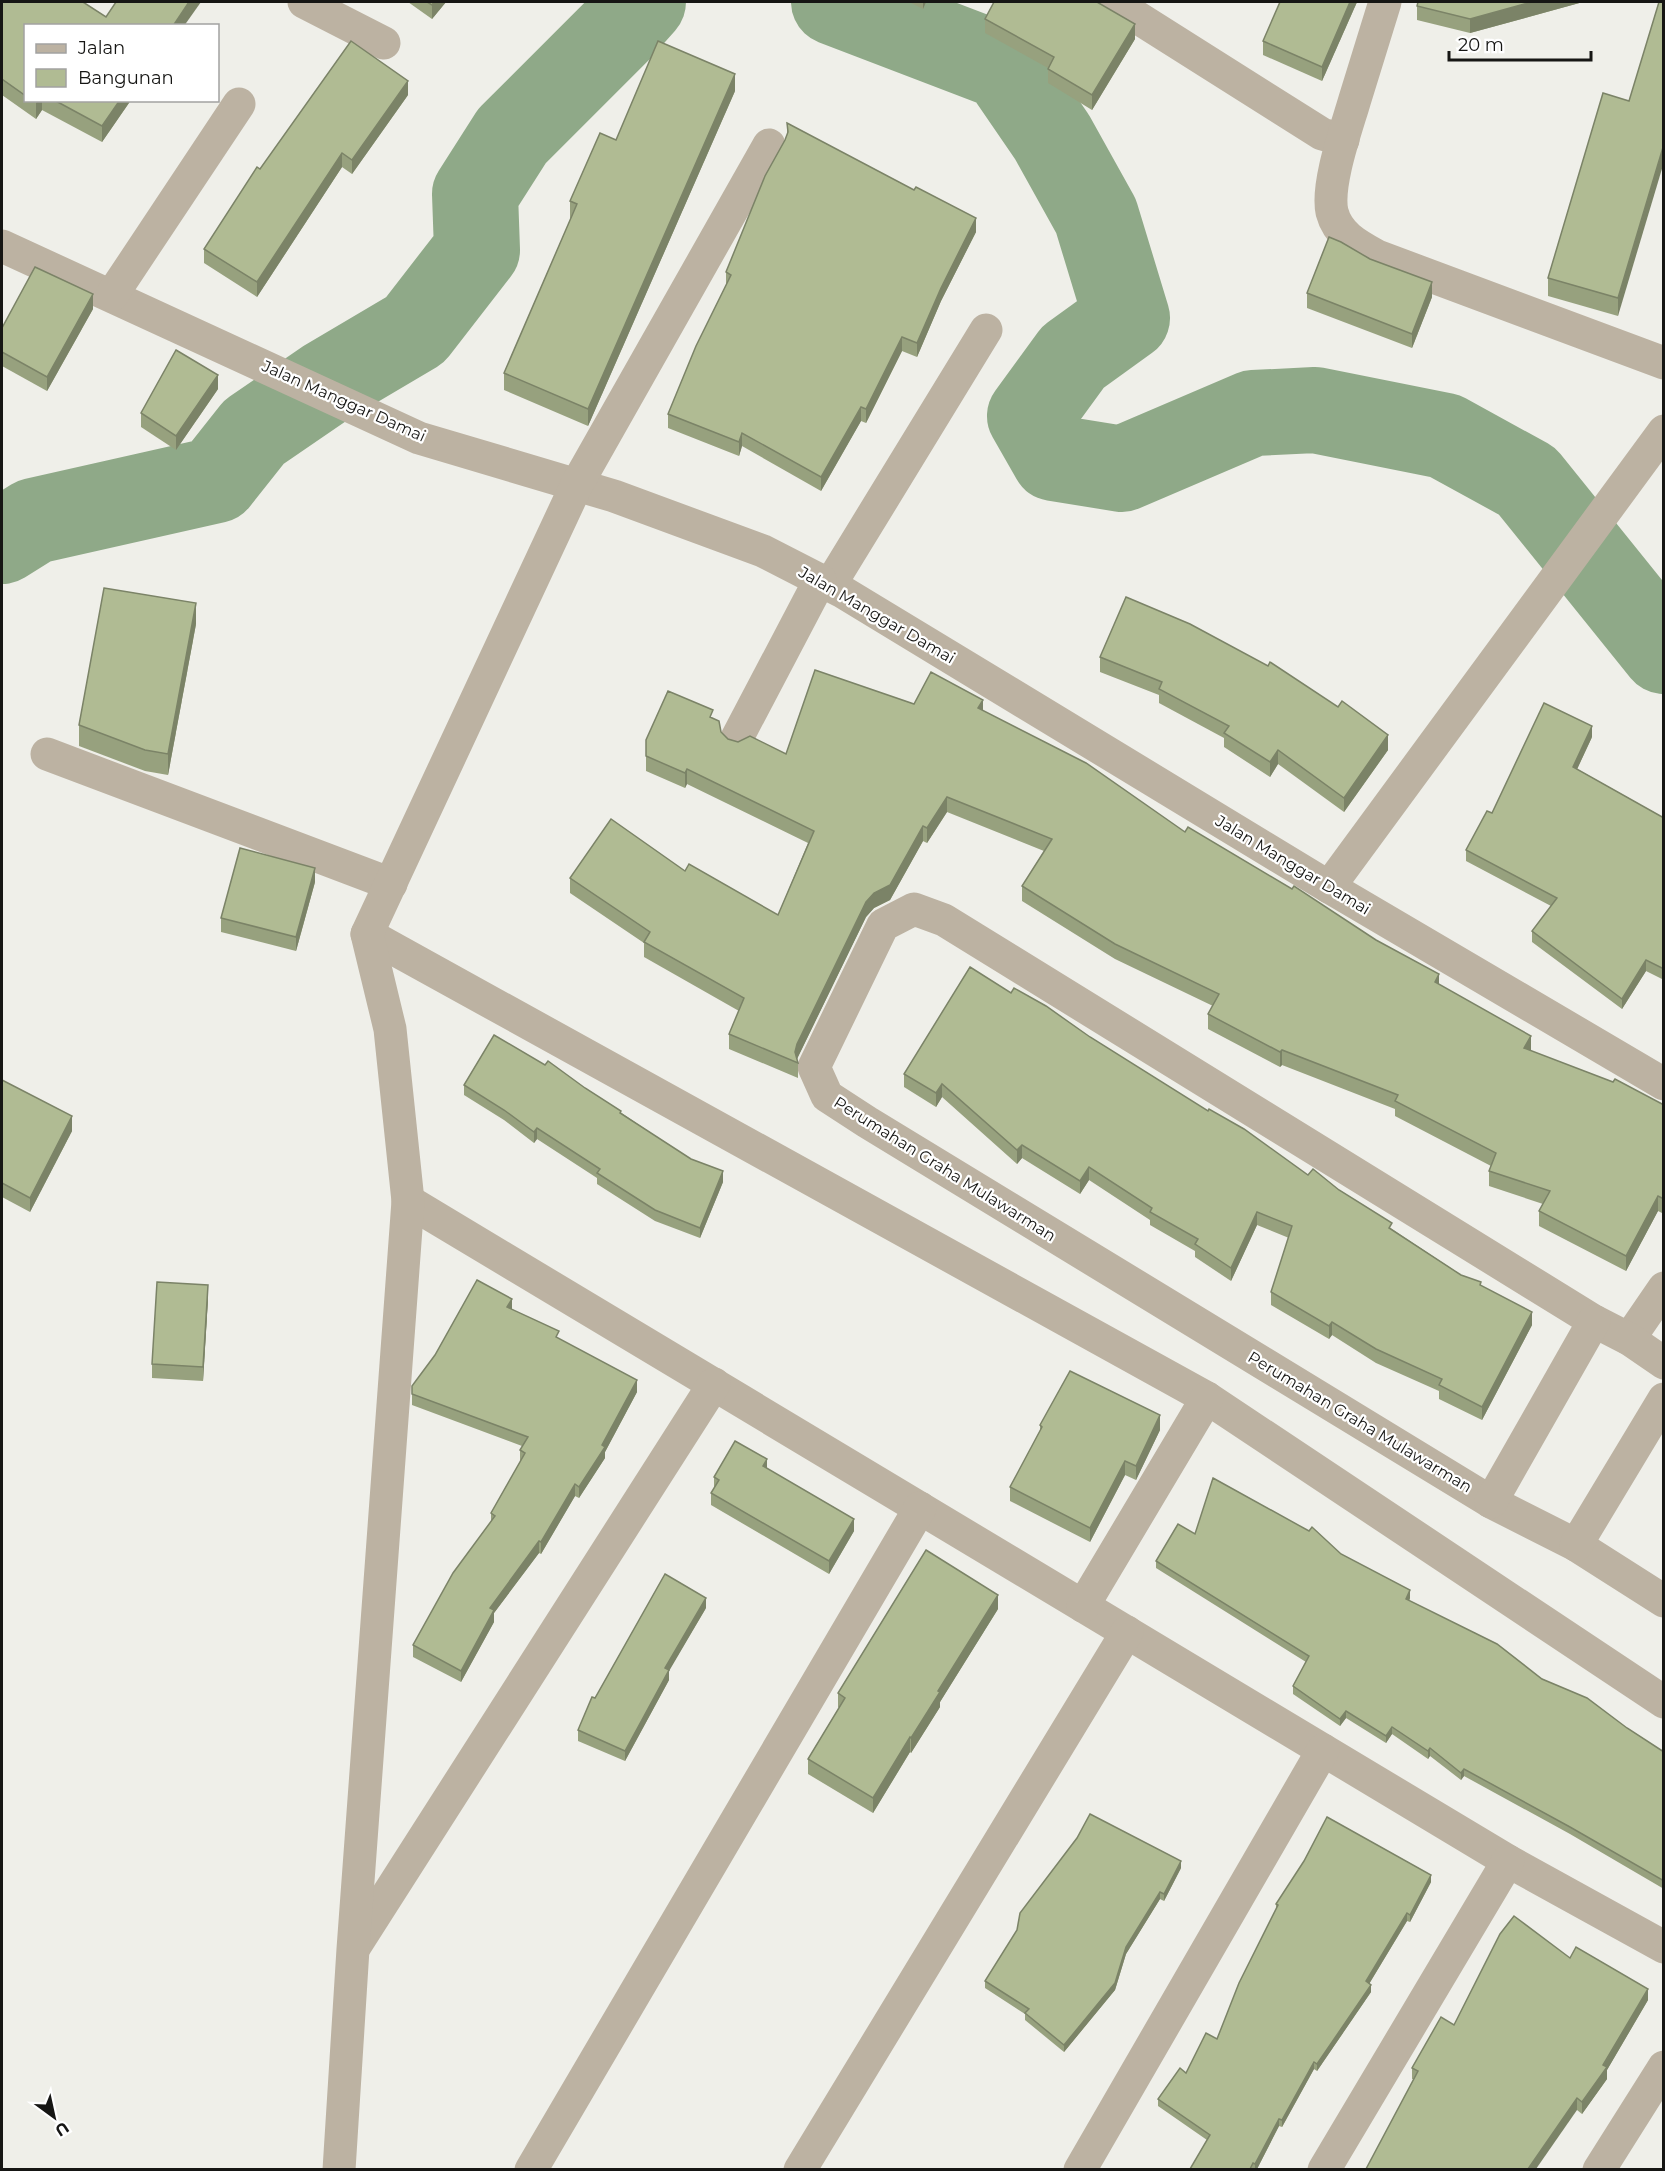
<svg xmlns="http://www.w3.org/2000/svg" width="1665" height="2171" font-family="Montserrat,sans-serif">
<style>
.lines{fill:none;stroke-linecap:round;stroke-linejoin:round}
.river{stroke:#8fa988;stroke-width:86}
.minor{stroke:#bcb2a2;stroke-width:33}
.wall{fill:#97a17e}
.shaded-wall{fill:#7b8367}
.building{fill:#b0bb93;stroke:#7b8367;stroke-width:1.5}
.labels{text-anchor:middle;dominant-baseline:central;stroke-width:4.5;stroke-linejoin:round;paint-order:stroke}
.street-label{font-size:16px;fill:#161614;stroke:#fff}
</style>
<rect width="100%" height="100%" fill="#efefe9"/>
<g class="lines">
<!-- river -->
<g class="river">
<path d="M834,2l170,65 48,70 44,79 31,102 -54,39 -43,59 24,42 68,11 131,-56 62,-3 130,26 82,45 137,170"/>
<path d="M2,541l32,-20 182,-41 38,-48 73,-50 88,-52 62,-80 -2,-56 37,-58 106,-106 25,-28"/>
</g>
<!-- minor -->
<g class="minor">
<path d="M304,2l80,41"/>
<path d="M1113,2l209,132 21,6"/>
<path d="M1385,2c-10,32 -20,65 -30,97 -8,28 -29,85 -23,113 6,23 25,33 45,44l287,107"/>
<path d="M2,246l417,192 195,58 149,55 78,40 488,296 335,197"/>
<path d="M112,295l127,-191"/>
<path d="M830,585l156,-255"/>
<path d="M737,738l83,-158"/>
<path d="M47,754l344,130"/>
<path d="M1329,887l335,-456"/>
<path d="M367,934l840,464 457,304"/>
<path d="M408,1201l1100,660 156,86"/>
<path d="M1629,1339l35,-51"/>
<path d="M1664,1363l-35,-24 -35,-18 -650,-401 -30,-11 -31,16 -69,142 13,29 40,26 624,380 85,43 88,56"/>
<path d="M1491,1502l103,-181"/>
<path d="M1576,1545l88,-146"/>
<path d="M1083,1606l124,-208"/>
<path d="M355,1946l359,-562"/>
<path d="M339,2170l14,-221 55,-748 -18,-172 -23,-95 210,-450 192,-339"/>
<path d="M531,2170l389,-662"/>
<path d="M800,2170l327,-538"/>
<path d="M1080,2170l243,-420"/>
<path d="M1324,2170l184,-309"/>
<path d="M1599,2170l65,-103"/>
</g>
</g>
<!-- wall -->
<g class="wall">
<path d="M2,2l104,15 78,9h-158v74h105l-29,42 -60,-32 -6,9 -34,-24z"/>
<path d="M408,2h38l-14,17z"/>
<path d="M909,2h17l-3,7z"/>
<path d="M1357,2l-35,79 -59,-26v-14z"/>
<path d="M1583,2l-113,31 -53,-13v-14z"/>
<path d="M985,19l150,20 -43,71 -44,-27v-15l-63,-35z"/>
<path d="M735,91l-147,335 -84,-36v-17l67,-155h-1v-17l46,-61z"/>
<path d="M408,95l-56,79 -10,-7 -85,130 -53,-34v-14l56,-80z"/>
<path d="M1629,101l-11,215 -70,-20v-18z"/>
<path d="M787,123l189,109 -35,69 -24,56 -15,-6 -36,72 -5,-2 -40,70 -79,-45 -3,10 -71,-28v-14l58,-129v-13l59,-132 2,-5z"/>
<path d="M1370,259l62,38 -20,51 -105,-40v-15z"/>
<path d="M93,309l-46,82 -45,-25v-38z"/>
<path d="M218,389l-42,61 -35,-23v-14z"/>
<path d="M196,624l-28,151 -23,-4 -66,-25v-21z"/>
<path d="M1100,657l288,93 -44,62 -66,-48 -8,13 -46,-30v-9l-65,-35v-8l-59,-23z"/>
<path d="M914,704l69,7 456,274 92,66 133,54v106l-2,2 -4,-2 -32,60 -87,-45v-15l4,-7 -54,-18v-15l2,-5 -96,-50v-7l-113,-44 -2,2 -72,-38v-15l5,-8 -98,-47 -93,-58v-15l22,-35 -97,-39 -20,31 -4,-2 -33,59 -16,8 -8,9 -69,142 1,4v15l-69,-29v-15l10,-23 -95,-54v-14l-74,-50v-15l115,-7 93,44 30,-72 -121,-59 -2,4 -39,-17v-31l67,-22 8,14 7,7 58,15z"/>
<path d="M1592,737l-15,32 87,49v162l-18,-9 -24,38 -90,-67v-11l19,-25 -85,-45v-11l26,-37z"/>
<path d="M315,882l-19,69 -75,-19v-14z"/>
<path d="M1011,993l79,44 218,138 31,15 53,39 69,46 20,11 51,39 -50,95 -43,-21v-8l-63,-28 -44,-28 -3,4 -58,-34v-13l18,-54 -32,-13 -26,56 -36,-24v-6l-45,-26v-5l-61,-40 -9,14 -58,-36 -5,6 -75,-67 -6,10 -32,-20v-13z"/>
<path d="M2,1080l70,51 -42,81 -28,-15z"/>
<path d="M464,1085l121,3 138,94 -23,56 -45,-17 -58,-37v-6l-60,-39 -3,4 -30,-23 -40,-25z"/>
<path d="M208,1299l-5,82 -51,-3v-14z"/>
<path d="M512,1309l47,30 78,53 -32,60v6l-26,40 -4,-2 -34,58 -2,-1 -45,60v9l-33,60 -48,-25v-12l78,-123v-9l29,-51v-12l2,-4 -110,-41v-11z"/>
<path d="M1040,1425l120,5 -24,50 -11,-5 -35,67 -80,-41v-14l30,-55z"/>
<path d="M767,1469l87,62 -25,43 -118,-69v-12l3,-5v-11z"/>
<path d="M1195,1534l146,20 69,44 -1,3 218,127 37,24v137l-94,-55 -106,-58 -3,4 -31,-24 -2,3 -36,-25 -6,9 -40,-25 -6,8 -47,-32v-8l13,-24 -150,-94v-7z"/>
<path d="M706,1608l-37,62v10l-44,81 -47,-20v-11l17,-32z"/>
<path d="M998,1609l-58,93v5l-29,46 -1,-1 -37,61 -65,-39v-15l31,-51 -1,-1v-14z"/>
<path d="M1181,1868l-17,33 -4,-2 -34,55 -11,36 -51,62 -39,-32v-6l-40,-26v-7z"/>
<path d="M1431,1882l-21,40 -3,-1 -38,63 2,8 -54,79 -3,-2 -32,58 -3,-1 -22,43h-67l17,-29 -49,-34v-7l28,-26 31,-34 59,-129v-6z"/>
<path d="M1570,1958l78,42 -41,70v9l-25,35 -5,-4 -165,-31v-11l42,-43z"/>
</g>
<!-- shaded-wall -->
<g class="shaded-wall">
<path d="M189,2h12l-17,24h-11z"/>
<path d="M434,2h12l-14,17v-14z"/>
<path d="M923,2h3l-3,7z"/>
<path d="M1350,2h7l-35,79v-14z"/>
<path d="M1532,2h51l-113,31v-14z"/>
<path d="M1135,24v15l-43,71v-15z"/>
<path d="M735,74v17l-147,335v-17z"/>
<path d="M408,81v14l-56,79v-14z"/>
<path d="M38,100h4v10l-6,9v-16z"/>
<path d="M120,100h11l-29,42v-16z"/>
<path d="M1664,144v18l-46,154v-18z"/>
<path d="M342,153v14l-85,130v-15z"/>
<path d="M976,218v14l-35,69 -24,56v-14l24,-55z"/>
<path d="M1432,282v15l-20,51v-14z"/>
<path d="M93,294v15l-46,82v-14z"/>
<path d="M902,337v14l-36,72v-14z"/>
<path d="M218,375v14l-42,61v-14z"/>
<path d="M861,407v14l-40,70v-14z"/>
<path d="M742,433v13l-3,10v-14z"/>
<path d="M196,603v21l-28,151v-21z"/>
<path d="M983,700v15l-5,-7z"/>
<path d="M1592,726v11l-19,41v-11z"/>
<path d="M1388,735v15l-44,62v-14z"/>
<path d="M1278,750v14l-8,13v-15z"/>
<path d="M687,769v15l-2,4v-15z"/>
<path d="M947,797v15l-20,31v-15z"/>
<path d="M923,826v15l-33,59 -16,8 -8,9 -69,142 -2,-7 2,-8 69,-142z"/>
<path d="M315,868v14l-19,69v-14z"/>
<path d="M1646,960v11l-24,38v-10z"/>
<path d="M1439,974v15l-4,-7z"/>
<path d="M1531,1036v15l-7,-3z"/>
<path d="M1282,1050v15l-2,2v-15z"/>
<path d="M942,1084v13l-6,10v-14z"/>
<path d="M72,1116v15l-42,81v-14z"/>
<path d="M537,1128v11l-3,4v-11z"/>
<path d="M1022,1145v13l-5,6v-14z"/>
<path d="M1089,1167v13l-9,14v-13z"/>
<path d="M723,1171v11l-23,56v-10z"/>
<path d="M1658,1196v15l-32,60v-15z"/>
<path d="M1664,1196v15l-2,2v-15z"/>
<path d="M1257,1212v13l-26,56v-13z"/>
<path d="M208,1285v14l-5,82v-14z"/>
<path d="M512,1299v12l-5,-4z"/>
<path d="M1532,1312v13l-50,95v-13z"/>
<path d="M1332,1322v13l-3,4v-13z"/>
<path d="M637,1380v12l-32,60v6l-26,40v-11z"/>
<path d="M1160,1415v15l-24,50v-14z"/>
<path d="M767,1459v12l-4,-5z"/>
<path d="M1125,1461v14l-35,67v-14z"/>
<path d="M575,1484v12l-34,58v-12z"/>
<path d="M854,1519v12l-25,43v-13z"/>
<path d="M539,1541v12l-45,60v9l-33,60v-11l29,-63z"/>
<path d="M1410,1590v8l-4,9v-8z"/>
<path d="M998,1595v14l-58,93v5l-29,46v-15l27,-47z"/>
<path d="M706,1598v10l-41,70v-10z"/>
<path d="M669,1670v10l-44,81v-10z"/>
<path d="M1346,1711v7l-6,8v-7z"/>
<path d="M1392,1727v7l-6,9v-7z"/>
<path d="M910,1737v15l-37,61v-15z"/>
<path d="M1430,1748v8l-2,3v-8z"/>
<path d="M1464,1769v7l-3,4v-7z"/>
<path d="M1181,1861v7l-17,33v-7z"/>
<path d="M1431,1875v7l-21,40v-7z"/>
<path d="M1160,1892v7l-34,55 -11,36 -51,62v-7l62,-98z"/>
<path d="M1407,1913v8l-41,68v-8z"/>
<path d="M1371,1985v7l-54,79v-7z"/>
<path d="M1648,1989v11l-41,70v9l-25,35v-12z"/>
<path d="M1314,2062v7l-32,58v-7z"/>
<path d="M1577,2098v12l-41,59h-8z"/>
<path d="M1279,2119v7l-22,43h-2v-5z"/>
</g>
<!-- building -->
<g class="building">
<path d="M2,2h81l23,15 10,-15h73l-16,24h-147v70l-24,-17z"/>
<path d="M427,2h7l-2,3z"/>
<path d="M994,2h103l38,22 -43,71 -44,-26 6,-12 -69,-38z"/>
<path d="M1280,2h70l-28,65 -59,-26z"/>
<path d="M1418,2h114l-62,17 -53,-13z"/>
<path d="M1659,2h5v142l-46,154 -70,-20 55,-185 26,8z"/>
<path d="M351,41l57,40 -56,79 -10,-7 -85,129 -53,-33 53,-82 3,2z"/>
<path d="M658,41l77,33 -147,335 -84,-36 73,-169 -7,-3 30,-68 16,7z"/>
<path d="M54,100h66l-18,26z"/>
<path d="M787,123l127,67 2,-3 60,31 -35,70 -24,55 -15,-6 -36,72 -5,-2 -40,70 -79,-44 -3,9 -71,-28 28,-68 35,-71 -5,-3 39,-96 20,-36 3,-8z"/>
<path d="M1329,237l12,5 29,17 62,23 -20,52 -105,-41z"/>
<path d="M35,267l58,27 -46,83 -45,-25v-24z"/>
<path d="M176,350l42,25 -42,61 -35,-23z"/>
<path d="M104,588l92,15 -28,151 -23,-4 -66,-25z"/>
<path d="M1126,597l64,27 78,42 2,-4 68,45 4,-6 46,34 -44,63 -66,-48 -8,12 -46,-29 5,-7 -70,-37 3,-7 -62,-25z"/>
<path d="M815,670l99,34 17,-32 52,28 -5,8 108,55 99,69 3,-5 104,62 2,-3 82,54 63,34 -4,8 96,54 -7,12 89,34 2,-3 49,26v91l-2,2 -4,-2 -32,60 -87,-45 11,-20 -61,-20 7,-18 -101,-52 3,-6 -116,-45 -2,2 -72,-38 11,-20 -104,-50 -93,-58 30,-47 -105,-42 -20,31 -4,-2 -33,59 -16,8 -8,9 -69,142 -2,8 3,11 -69,-29 15,-36 -100,-56 6,-10 -80,-54 41,-59 74,52 4,-7 89,51 36,-84 -127,-62 -2,4 -39,-17v-16l22,-49 45,19 -3,7 9,4 2,11 7,7 10,3 12,-6 36,18z"/>
<path d="M1544,703l48,23 -19,41 91,51v151l-18,-9 -24,39 -90,-68 25,-33 -91,-48 21,-39 5,2z"/>
<path d="M240,848l75,20 -19,69 -75,-19z"/>
<path d="M970,967l41,26 3,-5 32,18 44,31 118,74 1,-2 35,20 64,46 5,-6 26,21 53,33 -3,5 72,47 20,7 -1,3 52,27 -50,95 -43,-22 3,-6 -66,-30 -44,-27 -3,4 -58,-34 21,-66 -35,-14 -26,56 -36,-24 3,-5 -48,-27 2,-4 -63,-41 -9,14 -58,-36 -5,5 -75,-66 -6,9 -32,-19z"/>
<path d="M494,1035l51,30 3,-4 37,27 36,23 -1,2 71,46 32,12 -23,57 -45,-18 -58,-37 3,-4 -63,-41 -3,4 -30,-22 -40,-25z"/>
<path d="M2,1080l70,36 -42,82 -28,-15z"/>
<path d="M477,1280l35,19 -5,8 52,24 -3,6 81,43 -35,65 3,2 -26,40 -4,-3 -34,58 -2,-1 -49,67 4,2 -33,61 -48,-26 40,-72 42,-57 -4,-3 34,-60 -5,-3 8,-13 -116,-43v-8l23,-31z"/>
<path d="M157,1282l51,3 -5,82 -51,-3z"/>
<path d="M1070,1371l90,44 -24,51 -11,-5 -35,67 -80,-41 32,-60 -2,-2z"/>
<path d="M735,1441l32,18 -4,7 91,53 -25,42 -118,-68 8,-13 -5,-3z"/>
<path d="M1213,1478l96,53 3,-4 29,27 69,36 -4,9 91,45 45,35 45,19 40,30 37,24v129l-94,-54 -106,-58 -3,4 -31,-25 -2,3 -36,-24 -6,9 -40,-25 -6,8 -47,-33 16,-30 -153,-95 22,-37 17,10z"/>
<path d="M926,1550l72,45 -60,96 2,1 -29,46 -1,-1 -37,61 -65,-39 37,-61 -7,-5z"/>
<path d="M665,1574l41,24 -41,70 4,2 -44,81 -47,-21 14,-33 3,1z"/>
<path d="M1090,1814l91,47 -17,33 -4,-2 -34,55 -11,36 -51,62 -39,-32 4,-4 -44,-28 32,-51 3,-17 57,-75z"/>
<path d="M1327,1817l104,58 -21,40 -3,-2 -41,68 5,4 -54,79 -3,-2 -32,58 -3,-1 -24,45 -2,-1 -3,6h-60l20,-34 -52,-36 22,-31 6,5 20,-40 11,6 22,-56 39,-78 -2,-1 28,-43z"/>
<path d="M1514,1916l56,42 6,-11 72,42 -45,76 4,2 -25,35 -5,-4 -49,71h-162l52,-98 -6,-3 29,-51 13,8 46,-91z"/>
</g>
<g class="labels">
<!-- street labels -->
<g class="street-label">
<text transform="translate(344 401) rotate(24)">Jalan Manggar Damai</text>
<text transform="translate(877 615) rotate(30)">Jalan Manggar Damai</text>
<text transform="translate(1293 865) rotate(31)">Jalan Manggar Damai</text>
<text transform="translate(945 1169) rotate(32)">Perumahan Graha Mulawarman</text>
<text transform="translate(1360 1422) rotate(31)">Perumahan Graha Mulawarman</text>
</g>
</g>
<!-- border -->
<rect width="1665" height="2171" fill="none" stroke="#161614" stroke-width="6"/>
<!-- legend -->
<rect x="24" y="24" width="195" height="78" fill="#ffffff" stroke="#a2a2a1" stroke-width="1.5"/>
<rect x="36" y="44" width="30" height="9" fill="#bcb2a2" stroke="#a2a2a1" stroke-width="1.5"/>
<text x="78" y="54" font-size="18" fill="#161614">Jalan</text>
<rect x="36" y="69" width="30" height="18" fill="#b0bb93" stroke="#a2a2a1" stroke-width="1.5"/>
<text x="78" y="84" font-size="18" fill="#161614">Bangunan</text>
<!-- north arrow -->
<g transform="translate(54 2117) rotate(147)" stroke="#ffffff" stroke-width="4.5" paint-order="stroke">
<path d="M0-4.5L10 22L0 15L-10 22Z" fill="#161614"/>
<text y="-9" font-size="16" font-weight="bold" text-anchor="middle" fill="#161614">U</text>
</g>
<!-- scale -->
<path d="M1449 51v9h142v-9" fill="none" stroke="#161614" stroke-width="3"/>
<text x="1458" y="51" font-size="18" fill="#161614" stroke="#ffffff" stroke-width="4.5" paint-order="stroke">20 m</text>
</svg>
